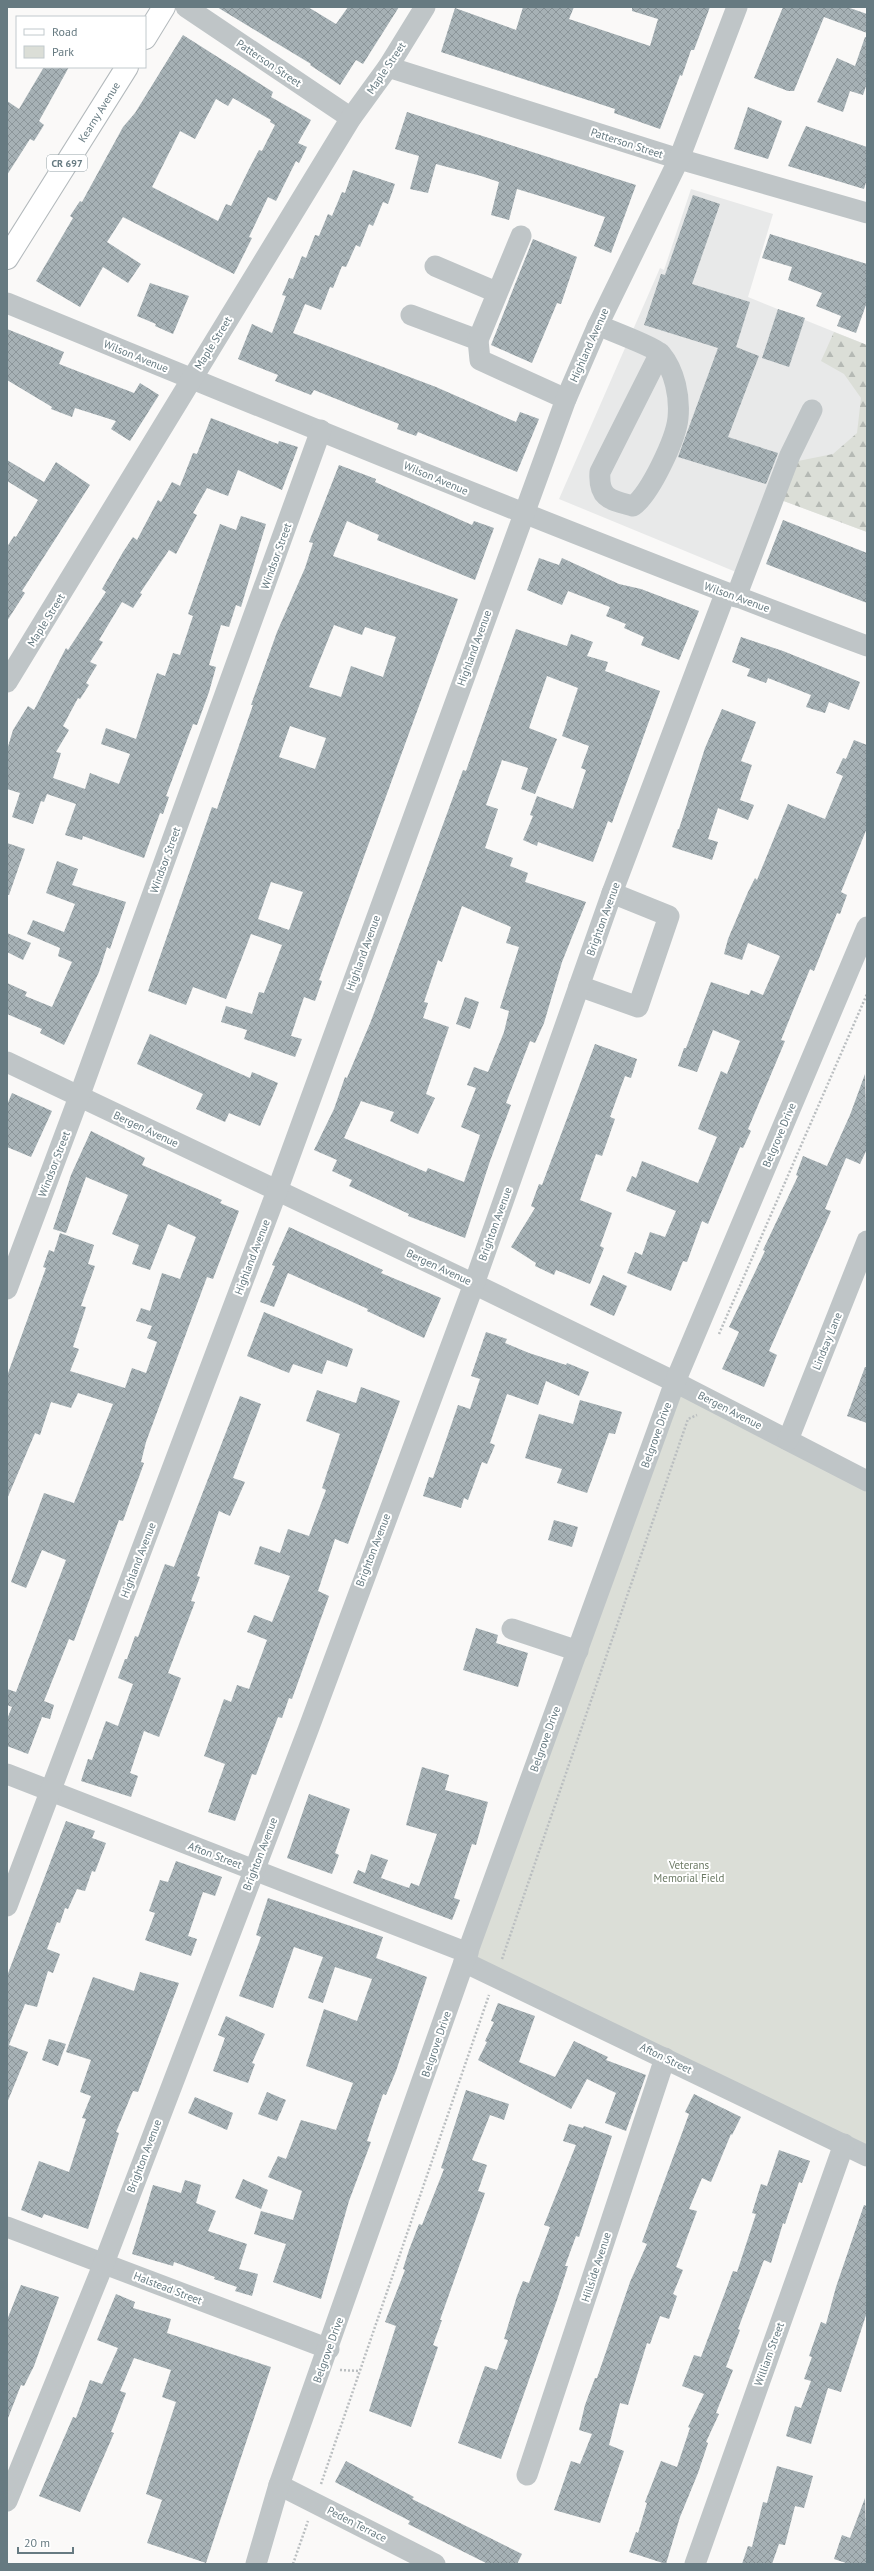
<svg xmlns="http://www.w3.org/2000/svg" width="874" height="2571" font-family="'PT Sans',sans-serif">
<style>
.built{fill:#e8e9e9}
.green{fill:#dbded7}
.forest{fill:url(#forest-firs)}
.building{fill:url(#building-cross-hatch);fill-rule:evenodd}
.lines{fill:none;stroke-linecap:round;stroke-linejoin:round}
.major-casing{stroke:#b3b9bc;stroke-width:24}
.path{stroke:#babec0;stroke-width:2.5;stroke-dasharray:2 2;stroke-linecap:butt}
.minor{stroke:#bfc5c7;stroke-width:21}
.major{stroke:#fff;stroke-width:22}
.labels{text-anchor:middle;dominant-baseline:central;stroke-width:4;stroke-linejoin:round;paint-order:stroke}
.shield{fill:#fff;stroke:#94a2a7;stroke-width:1}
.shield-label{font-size:10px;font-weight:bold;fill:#667a81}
.street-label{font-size:11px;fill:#667a81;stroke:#fff}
.park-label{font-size:11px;fill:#6c7a65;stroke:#fff}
</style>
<defs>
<pattern id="forest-firs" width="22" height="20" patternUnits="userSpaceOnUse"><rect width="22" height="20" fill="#dbded7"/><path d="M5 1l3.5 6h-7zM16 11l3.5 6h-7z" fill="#b5b9b4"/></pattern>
<pattern id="building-cross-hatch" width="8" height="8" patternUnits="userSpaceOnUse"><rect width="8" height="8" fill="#a6b1b5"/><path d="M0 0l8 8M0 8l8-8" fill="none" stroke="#8b9599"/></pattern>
</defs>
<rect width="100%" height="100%" fill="#faf9f8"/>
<!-- built -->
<path class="built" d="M691,189l82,25 -25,83 119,48v187l-86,-32 -28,79 -194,-80 101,-231 4,2z"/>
<!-- green -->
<path class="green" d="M676,1374l191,100v680l-397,-190z"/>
<!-- forest -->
<path class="forest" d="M834,332l33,13v187l-86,-32 17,-39 35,-7 24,-21 4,-35 -17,-24 -23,-13z"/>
<!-- building -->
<g class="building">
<path d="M217,7h91l28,17 12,-17h51l-36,57 -7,-4 -16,25 -30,-20 1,-1z"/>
<path d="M523,7h51l-5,12 81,27 8,-27 -26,-8v-4h78l-16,43h-3l-9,26 -2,-1 -20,54 -46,-16 1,-4 -174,-57 14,-44 61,22z"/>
<path d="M783,7h64l20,7v19l-43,-16 -30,74h-6l-34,-13z"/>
<path d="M183,35l90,57 -2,5 40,23 -13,23 9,4 -8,16 -3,-2 -20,40 -8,-4 -19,40 3,1 -18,36 -111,-57 -16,25 34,22 -13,19 -25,-16 -23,40 -44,-26 37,-63 -3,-2 10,-15 2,1 41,-75 12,-14zM233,98l38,22 -1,2 5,3 -13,26 -3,-1 -10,19 -18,37 -5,-2 -8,17 -66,-34 28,-56 15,8 21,-40 12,7z"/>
<path d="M865,37h2v46l-4,12 -13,-4 -7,21 -26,-10 20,-44 18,8z"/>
<path d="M44,67h25l-30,54 5,4 -10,16 -4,-2 -23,36v-74l12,8z"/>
<path d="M748,107l34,14 -14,38 -34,-10z"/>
<path d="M407,112l229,73 -25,68 -17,-7 11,-29 -52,-17 -36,-11 -8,31 -18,-5 8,-33 -18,-6 -45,-12 -8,29 -18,-4 9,-33 -24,-7z"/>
<path d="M806,126l61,21v32l-3,10 -76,-23z"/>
<path d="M353,170l42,14 -7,20 -5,-2 -10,24 -4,-2 -9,23 -4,-2 -10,22 -4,-1 -9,22 -3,-1 -9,23 -16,-6 -12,29 143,54 80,35 4,-10 19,7 -22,53 -99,-40 -2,4 -19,-7 2,-5 -85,-34 -3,5 -36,-14 3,-6 -40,-16 14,-35 20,9 14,-37 -4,-1 7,-17 4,1 9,-23 4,2 9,-23 4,1 9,-22 4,2 10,-24 3,1z"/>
<path d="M693,195l27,9 -28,80 58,18 -14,45 23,9 -31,81 50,16 -12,31 -88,-27 40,-109 -74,-23 17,-51 4,1z"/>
<path d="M770,234l97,30v38l-11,31 -19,-7 4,-10 -25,-10 6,-13 -34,-13 4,-13 -30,-9z"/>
<path d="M533,239l44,18 -16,47 -4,-1 -25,60 -41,-18z"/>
<path d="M150,283l39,13 -16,38 -18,-8 1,-2 -19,-8z"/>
<path d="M778,309l27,9 -16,49 -27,-9z"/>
<path d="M7,329l57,23 -5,12 75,29 6,-10 19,12 -29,46 -19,-12 5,-8 -41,-13 -3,9 -21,-8 1,-2 -45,-27z"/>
<path d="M211,418l67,26 1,-3 19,6 -16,43 -44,-20 -10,26 -21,-8 -14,25 4,2 -21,39 -7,-4 -29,43 2,1 -9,14 -11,-6 -23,38 4,2 -13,20 7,3 -11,18 3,2 -9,14 -2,-1 -15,28 6,4 -13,22 5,1 -8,25 32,11 5,-16 29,11 11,-30 -29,-10 5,-16 30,11 21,-66 8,3 8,-23 7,2 13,-39 -5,-2 32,-90 16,6 5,-14 25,8 -25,83 -5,-2 -7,22 -8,-2 -12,40 7,2 -7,25 -12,33 -4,-1 -27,72 3,1 -6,17 -3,-1 -16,45 -61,-22 -1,4 -17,-5 11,-31 -29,-10 -3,8 -3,-1 -8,23 -21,-7 8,-24 -13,-4v-39l6,-20 15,-24 6,4 32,-62 2,2 38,-58 -4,-3 21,-37 10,-15 4,3 21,-40 3,2 11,-20 8,4 13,-33 4,1z"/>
<path d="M7,460l37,22 12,-20 34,23 -68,106 3,2 -18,28v-74l7,-11 2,1 22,-37 -31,-19z"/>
<path d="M339,465l37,14 -1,3 97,43 2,-4 20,7 -19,52 -98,-40 2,-5 -32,-14 -14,35 125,43 -139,381 3,1 -7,20 -11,-4 -13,39 11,3 -7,18 -51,-18 3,-9 -26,-8 5,-16 26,8 7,-22 5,1 18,-48 -31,-11 -25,65 -33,-12 -7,18 -38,-14 64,-184 5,2 36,-104h-2l26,-73 28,-64 8,-25 -4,-1zM334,625l28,10 3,-8 31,10 -13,40 -32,-11 -10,31 -32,-10zM290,726l36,12 -11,31 -36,-12zM271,882l32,10 -14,38 -31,-11z"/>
<path d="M783,520l84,33v50l-101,-39z"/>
<path d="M539,558l20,7 3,-7 57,26 22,5 58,22 -20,49 -38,-15 3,-8 -20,-9 2,-4 -20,-8 4,-9 -42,-16 -6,14 -35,-15z"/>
<path d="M516,629l51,17 4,-12 22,8 -6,14 21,6 -3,9 55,20 -48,132 -4,-2 -15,41 -55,-20 -1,4 -14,-6 10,-24 -3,-1 7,-19 36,13 13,-39 -5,-2 8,-22 -27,-10 16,-48 -31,-12 -18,52 28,11 -22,55 -14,-5 7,-21 -26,-8 -16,45 12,4 -13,39 28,10 -3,8 18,7 -3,9 61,20 -24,60 -18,61 -9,20 -5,-2 -24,62 5,2 -21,56 -25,77 -57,-22 1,-2 -60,-28 3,-6 -20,-9 5,-11 -23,-10 20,-41 11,-32 2,1 24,-57 92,-251 3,1zM462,906l49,21 -5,16 13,4 -19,61 9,3 -5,21 -16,40 -14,-5 -7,18 9,3 -15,39 19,8 -16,47 -36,-14 -2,4 -82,-34 17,-37 33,11 -4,9 28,13 17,-36 -9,-4 23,-67 -26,-9 5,-15 -4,-1 14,-42 4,2z"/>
<path d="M741,637l42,14 77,31 -11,28 -20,-8 -4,11 -19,-6 5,-12 -43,-17 -2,5 -19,-7 3,-7 -18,-7z"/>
<path d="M722,709l34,13 -15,39 11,4 -12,35 14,5 -6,15 -30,-12 -10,31 10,3 -6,18 -40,-13 6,-18h1l26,-81z"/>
<path d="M854,740l13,5v83l-26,64 6,3 -7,19 -3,-1 -23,58 -4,-2 -16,39 -13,32 4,1 -37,88 3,2 -8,17 -3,-1 -32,77 -6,-3 -15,41 -4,-1 -12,30 -44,-18 8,-21 7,3 8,-23 15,5 11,-26 -50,-20 6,-15 4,2 6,-17 56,22 19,-46 -19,-8 23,-58 6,3 13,-33 -27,-11 -16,42 -19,-6 6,-18h2l25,-66 38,13 2,-5 12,5 17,-39 -32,-13 -6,17 -18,-6 4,-15 20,-47 7,-14 2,2 31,-76 37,15 18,-43 -7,-3 7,-15 3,1z"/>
<path d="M7,843l18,6 -16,46h-2z"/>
<path d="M57,861l21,8 -6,16 54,17 -16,47 -3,-2 -8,25 -35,73 -24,-12 2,-4 -35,-15v-31l20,9 -2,4 27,11 20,-45 -14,-6 2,-8 -33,-14 6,-14 31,12 11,-28 -29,-11z"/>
<path d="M7,933l24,10 -8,17 -16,-8z"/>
<path d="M465,997l14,5 -9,27 -14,-5z"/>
<path d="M150,1034l100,44 2,-6 26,11 -18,43 -31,-13 -4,9 -29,-13 7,-15 -66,-30z"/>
<path d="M595,1044l42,15 -6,19 -6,-2 -15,41 5,2 -13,37 -6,-2 -16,46 32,13 -12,33 4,2 -14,36 -34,-14 -2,5 -19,-9 1,-3 -25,-16 24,-39 -4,-2 8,-22 3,1z"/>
<path d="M865,1074l2,75 -7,15 -14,-6 -21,51 6,2 -62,140 8,4 -13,32 -42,-18 17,-37 -10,-5 36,-76 -2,-1 35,-74 -2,-1 7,-19 24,10 23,-51z"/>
<path d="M12,1093l40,18 -21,46 -24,-10v-42z"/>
<path d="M91,1131l54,27 -3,7 80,35 -2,3 19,8 -26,68 -6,-2 -61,165 -5,20 3,1 -21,58 -4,-1 -45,121 -5,-2 -25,62 10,4 -4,14 -8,-2 -14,37 -21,-8v-27l5,-12 -5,-2v-16l9,3 50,-132 -24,-10 -16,38 -15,-6 33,-89 30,10 39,-99 -35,-11 -7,15 -20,-6 -11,33 -5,-2 -28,66v-123l39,-108 -3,-1 6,-17 5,2 6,-19 34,12 -6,19 7,2 -14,40 5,1 -13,40 6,2 -9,22 55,17 7,-20 14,5 11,-31 -10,-4 5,-12 -16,-5 5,-13 9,3 12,-38 18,6 16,-42 -28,-13 -18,46 -18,-6 7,-19 -27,-11 16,-39 -42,-18 -20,56 -13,-4 18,-54z"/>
<path d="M289,1227l94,43 -2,3 60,25 -17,40 -57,-27 1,-2 -80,-36 -14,34 -14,-5 15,-36 -3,-1z"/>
<path d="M603,1275l24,11 -13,30 -24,-11z"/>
<path d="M264,1312l89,37 -6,18 -20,-7 -5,14 -29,-10 -4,9 -42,-17z"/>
<path d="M486,1332l21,7 -2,4 24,10 37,12 1,-2 22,9 -10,24 -33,-15 -8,24 -31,-11 -17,49 5,2 -8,19 -5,-2 -14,38 -4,-2 -3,10 -38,-12 6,-19 4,1 25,-73 12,4 10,-30 -9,-3z"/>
<path d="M865,1367h2v56l-20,-7z"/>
<path d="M361,1387l39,14 -52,143 -13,-5 -17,52 11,5 -37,103 -3,-1 -7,20 -4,-1 -22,58 -4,-1 -17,47 -27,-9 17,-48 -21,-8 20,-57 7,3 6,-17 12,4 18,-49 -20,-8 7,-17 18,7 18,-46 -36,-12 6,-18 20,7 8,-24 21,7 10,-27 7,-19 -4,-2 18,-54 -34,-13 11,-31 39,13z"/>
<path d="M240,1396l21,8 -28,74 12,4 -15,34 -11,-5 -22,65 3,1 -9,24 4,1 -27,71 13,5 -22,59 -15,-6 -14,42 8,3 -7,21 -50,-16 7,-22 4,1 14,-39 12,5 15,-42 -15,-6 7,-19h2l8,-23 3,1 27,-73 9,3z"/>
<path d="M580,1400l42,12 -7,22 -6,-1 -22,60 -30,-10 5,-14 -37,-11 14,-44 34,10z"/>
<path d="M554,1520l24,7 -6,20 -24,-7z"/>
<path d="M476,1628l22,7 -2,8 32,10 -10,34 -55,-17z"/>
<path d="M422,1767l27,8 -4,15 43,12 -12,43 -4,-1 -18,54 6,2 -8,20 -99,-37 5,-13 7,3 6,-19 17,6 -7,18 28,10 2,-5 8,3 18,-52 -31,-9z"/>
<path d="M309,1794l41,15 -15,44 4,2 -7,19 -45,-16z"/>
<path d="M66,1821l29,10 -3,7 14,5 -11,29 -3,-1 -7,20 -8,-2 -9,20 -3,-1 -5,15 -3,-1 -10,27 13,5 -7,19 -5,-2 -11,36 -12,-3 -16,41 19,7 -21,51v-127z"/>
<path d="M176,1861l46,16 -7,19 -12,-4 -15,44 9,3 -6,17 -46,-16 10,-27 -6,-2 11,-31 8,2z"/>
<path d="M268,1898l115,39 -7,21 51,19 -31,94 -10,24 -3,-1 -16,47 4,1 -22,59 -28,98 -48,-17 13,-38 -32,-10 7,-23 32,9 9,-29 -34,-14 10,-21 8,3 15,-39 35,10 17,-47 -47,-17 18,-57 33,12 15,-42 -37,-12 -12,36 -15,-5 15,-41 -29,-10 -21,61 -34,-12 22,-59 -5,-2z"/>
<path d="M140,1972l39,11 -41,109 -5,-1 -17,41 3,1 -31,96 -44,-15 -2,4 -21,-8 18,-49 30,11 17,-53 -4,-1 9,-22 -11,-4 11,-32 -25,-8 27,-75 41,14z"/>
<path d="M498,2003l37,13 -16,46 36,15 19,-36 34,16 -2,3 40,15 -20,56 -21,-8 11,-30 -29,-14 -16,30 -93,-49 9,-18 -2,-1 9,-19 -3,-1z"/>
<path d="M226,2016l39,18 -13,29 3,1 -7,19 -35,-12 12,-33 -7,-3z"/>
<path d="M49,2039l17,5 -8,22 -16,-6z"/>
<path d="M466,2090l43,14 -5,16 -14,-5 -18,45 15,5 -9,26 7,2 -45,127h2l-9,25 5,2 -27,80 -42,-16 27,-85 -11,-4 20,-52 -2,-1 6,-19 10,-26 3,1 22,-56 -3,-1z"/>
<path d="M267,2092l19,8 -9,21 -19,-7z"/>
<path d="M694,2094l47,23 -9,18 -1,-1 -20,48 -9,-4 -13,31 8,2 -21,56 7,3 -10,24 4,2 -8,23 -9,-3 -10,28 -3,-1 -19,62 -8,-2 -11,42 15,6 -24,72 -46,-13 17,-49 9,3 12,-30 -13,-4 6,-25 10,-27h2l33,-96 17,-38 -5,-2 47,-128 -4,-2z"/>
<path d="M195,2097l38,16 -6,17 -39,-17z"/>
<path d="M569,2124l14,4 1,-2 28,10 -33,101 -3,-1 -11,30h3l-11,34 -56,159 -43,-16 27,-77 12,4 11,-30 -4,-1 13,-43 6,-15 6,2 21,-56 -6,-2 32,-80 -13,-4z"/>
<path d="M779,2150l31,11 -8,22 -3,-1 -14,42 -2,-1 -12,40 -7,-3 -26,69 2,1 -14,37 7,3 -17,43 3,1 -13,28 2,1 -10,30 -18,44 -14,47 -37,-12 7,-20 2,1 9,-30 -2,-1 16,-41 16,6 13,-39 -2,-1 16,-33 -22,-8 12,-31 7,2 32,-86 4,1 19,-58 -4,-1 9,-29 6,2z"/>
<path d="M243,2179l25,11 -7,19 -26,-11z"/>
<path d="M185,2180l16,5 -5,18 20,8 -8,20 39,13 -8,25 19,5 -6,22 -17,-5 2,-4 -23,-8 1,-2 -41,-15 -1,4 -41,-12 21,-69 28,8z"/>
<path d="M864,2205l3,1v106l-26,80 -13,-4 -17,56 -25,-8 9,-30 6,2 10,-27 -7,-2 8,-22 -3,-1 12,-34 5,2 10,-37z"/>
<path d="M21,2285l38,12 -25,69 -10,20 -3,-1 -13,33 -1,-98z"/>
<path d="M116,2294l19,8 -2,6 38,11 -4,14 104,34 -65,196 -59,-20 15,-43 -16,-6 30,-92 -14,-5 9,-27 -37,-12 -14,33 6,2 -15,39 3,1 -34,79 -41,-16 34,-79 3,1 14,-38 12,4 16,-36 -21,-8z"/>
<path d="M346,2461l68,36 -2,2 110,55 -5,10h-29l-80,-40 2,-3 -75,-39z"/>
<path d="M777,2466l36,10 -9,32 -9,-2 -10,39 -6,-1 -7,20h-30l6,-18 4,1 11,-45 4,1z"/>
<path d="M865,2498l2,66h-18l-15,-5 8,-24 8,3z"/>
</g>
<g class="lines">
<defs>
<g id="major">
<path d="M145,38l19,-31"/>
<path d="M7,258l120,-191"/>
</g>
</defs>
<!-- major casing -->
<use href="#major" class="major-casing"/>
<!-- path -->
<g class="path">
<path d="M719,1334l148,-340"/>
<path d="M502,1959l186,-540 9,-4"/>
<path d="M340,2370l20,1"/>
<path d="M321,2484l168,-489"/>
<path d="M293,2564l15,-43"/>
</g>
<!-- minor -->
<g class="minor">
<path d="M186,7l165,111"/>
<path d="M388,67l291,92 188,54"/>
<path d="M435,266l61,26"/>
<path d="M7,303c286,117 571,235 860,343"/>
<path d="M411,315l67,25 2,20 86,39"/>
<path d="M598,325c11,5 57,22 63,29 14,17 19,43 17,64 -2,21 -28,76 -45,88 -22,-6 -35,-7 -33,-34l60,-119"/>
<path d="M478,340l43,-104"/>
<path d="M736,597l54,-142 22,-45"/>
<path d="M7,682l344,-564 37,-51 37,-60"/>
<path d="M579,986l59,21 31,-91 -57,-23"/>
<path d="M7,1062l467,222 201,98 192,99"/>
<path d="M7,1289l72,-192 242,-667"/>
<path d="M788,1440l79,-199"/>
<path d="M512,1629l66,22"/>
<path d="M7,1774l461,179"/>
<path d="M7,1906l270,-715 289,-792 32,-74 81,-166 58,-152"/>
<path d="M464,1962l403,194"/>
<path d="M7,2227l322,122"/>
<path d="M527,2475l138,-417"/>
<path d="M279,2485l156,79"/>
<path d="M7,2501l97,-238 204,-533 166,-446 138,-391 113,-299"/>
<path d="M256,2564l23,-79 185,-523 211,-580 192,-455"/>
<path d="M695,2564l149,-420"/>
</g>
<!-- major -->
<use href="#major" class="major"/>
</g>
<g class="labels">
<!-- shield labels -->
<rect class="shield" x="47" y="155" width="40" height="16" rx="3"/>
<g class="shield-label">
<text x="67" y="163">CR 697</text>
</g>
<!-- street labels -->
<g class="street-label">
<text transform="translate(269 63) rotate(34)">Patterson Street</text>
<text transform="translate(386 68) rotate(-56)">Maple Street</text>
<text transform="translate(99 112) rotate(-58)">Kearny Avenue</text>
<text transform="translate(627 143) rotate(18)">Patterson Street</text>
<text transform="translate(213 343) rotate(-58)">Maple Street</text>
<text transform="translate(589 345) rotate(-66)">Highland Avenue</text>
<text transform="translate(136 356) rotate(22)">Wilson Avenue</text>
<text transform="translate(436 478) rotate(23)">Wilson Avenue</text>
<text transform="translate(276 556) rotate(-70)">Windsor Street</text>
<text transform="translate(737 597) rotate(20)">Wilson Avenue</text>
<text transform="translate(46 620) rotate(-58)">Maple Street</text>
<text transform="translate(474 648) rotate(-70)">Highland Avenue</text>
<text transform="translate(165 860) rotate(-70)">Windsor Street</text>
<text transform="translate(603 919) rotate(-70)">Brighton Avenue</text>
<text transform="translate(363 953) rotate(-70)">Highland Avenue</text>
<text transform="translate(146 1129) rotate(25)">Bergen Avenue</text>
<text transform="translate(779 1135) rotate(-67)">Belgrove Drive</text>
<text transform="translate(54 1164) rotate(-69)">Windsor Street</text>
<text transform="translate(495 1224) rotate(-70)">Brighton Avenue</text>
<text transform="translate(252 1257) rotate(-69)">Highland Avenue</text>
<text transform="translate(439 1267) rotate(25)">Bergen Avenue</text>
<text transform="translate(827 1341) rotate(-68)">Lindsay Lane</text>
<text transform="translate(730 1410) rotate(27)">Bergen Avenue</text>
<text transform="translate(656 1435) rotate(-70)">Belgrove Drive</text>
<text transform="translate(373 1550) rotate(-69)">Brighton Avenue</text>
<text transform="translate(138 1560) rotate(-69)">Highland Avenue</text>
<text transform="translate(545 1739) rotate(-70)">Belgrove Drive</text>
<text transform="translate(260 1854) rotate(-69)">Brighton Avenue</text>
<text transform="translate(215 1855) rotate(21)">Afton Street</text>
<text transform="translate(436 2044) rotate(-71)">Belgrove Drive</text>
<text transform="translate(666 2058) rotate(26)">Afton Street</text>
<text transform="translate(144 2156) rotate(-69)">Brighton Avenue</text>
<text transform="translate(596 2267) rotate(-72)">Hillside Avenue</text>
<text transform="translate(168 2288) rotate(21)">Halstead Street</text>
<text transform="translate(328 2350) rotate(-70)">Belgrove Drive</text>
<text transform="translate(769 2354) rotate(-70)">William Street</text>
<text transform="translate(357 2524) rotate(27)">Peden Terrace</text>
</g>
<!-- park labels -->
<g class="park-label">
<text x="689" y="1865">Veterans<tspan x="689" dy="13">Memorial Field</tspan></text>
</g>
</g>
<!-- border -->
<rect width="874" height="2571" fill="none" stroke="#667a81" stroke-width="16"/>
<!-- legend -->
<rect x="16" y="16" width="130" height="52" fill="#ffffff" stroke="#c2cacd"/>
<rect x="24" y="29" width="20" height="6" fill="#ffffff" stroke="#c2cacd"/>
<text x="52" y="36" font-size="12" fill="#667a81">Road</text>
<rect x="24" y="46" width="20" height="12" fill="#dbded7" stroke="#c2cacd"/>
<text x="52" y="56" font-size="12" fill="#667a81">Park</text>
<!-- scale -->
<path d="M18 2547v6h55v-6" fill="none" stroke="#667a81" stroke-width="2"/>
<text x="24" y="2547" font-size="12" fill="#667a81" stroke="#ffffff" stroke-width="3" paint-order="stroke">20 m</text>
</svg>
